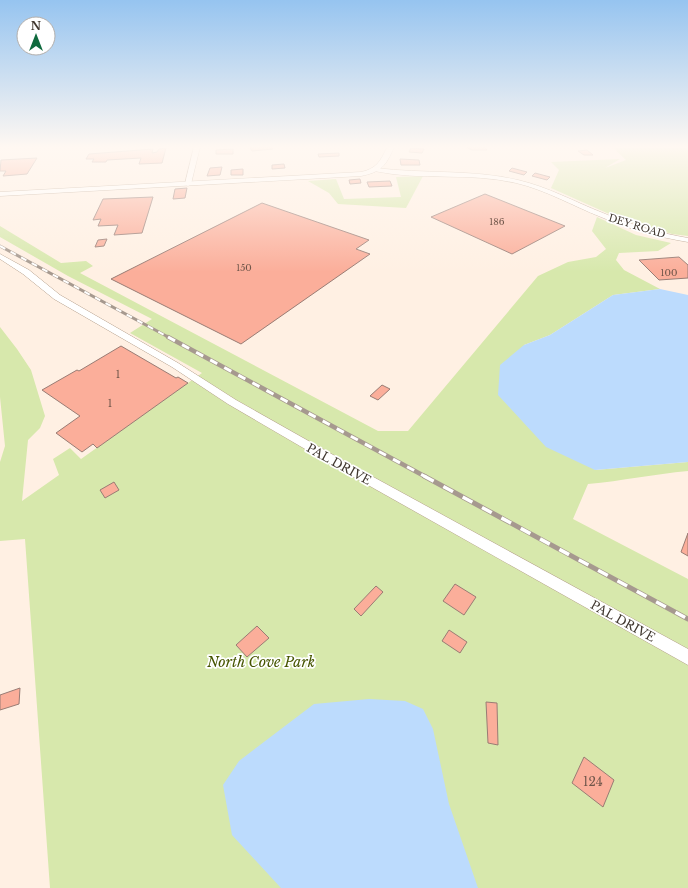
<svg xmlns="http://www.w3.org/2000/svg" width="688" height="888" font-family="'Libre Baskerville',serif">
<style>
.green{fill:#d7e8ac}
.water{fill:#bcdbfd}
.building{fill:#fbae9a;stroke:#997c74}
.lines{fill:none;stroke-linecap:round;stroke-linejoin:round}
.minor-casing{stroke:#b49e8a;stroke-width:1}
.tertiary-casing{stroke:#b49e8a;stroke-width:1}
.minor{fill:#fff;fill-rule:evenodd}
.tertiary{fill:#fff;fill-rule:evenodd}
.rail-far2-casing{stroke:#a6998f;stroke-width:3}
.rail-far1-casing{stroke:#a6998f;stroke-width:4.5}
.rail-casing{stroke:#a6998f;stroke-width:5}
.rail-far2{stroke:#fff;stroke-width:2;stroke-dasharray:6;stroke-linecap:butt}
.rail-far1{stroke:#fff;stroke-width:3;stroke-dasharray:8;stroke-linecap:butt}
.rail{stroke:#fff;stroke-width:3.5;stroke-dasharray:11;stroke-linecap:butt}
.labels{text-anchor:middle;dominant-baseline:central;stroke-width:3.5;stroke-linejoin:round;paint-order:stroke}
.far-number-label{font-size:9px;fill:#70564a}
.far-street-label{font-size:10px;fill:#413830;stroke:#fff}
.number-label{font-size:10px;fill:#70564a}
.street-label{font-size:12px;fill:#413830;stroke:#fff}
.near-number-label{font-size:12px;fill:#70564a}
.near-park-label{font-size:14px;font-style:italic;fill:#465501;stroke:#fff}
</style>
<rect width="100%" height="100%" fill="#fff0e3"/>
<!-- green -->
<g class="green">
<path d="M612,147h76v89l-16,-2 -54,-16 -67,-30 8,-18 -8,-8 69,-3 -15,9 21,-8z"/>
<path d="M423,176l-17,32 -68,-4 -9,-11 -21,-12 28,-2 8,20 57,-2 -5,-20z"/>
<path d="M597,217l39,18 35,8 -13,8 -39,2 -3,7 8,10 36,19 -47,6 -63,40 -26,10 71,125 93,-8v9c-34,3 -66,10 -100,13l-15,35 115,60v309h-638l-25,-349 -25,2v-79l5,-16 -5,-49v-70l17,22 14,21 14,46 -5,12 -12,12 -6,61 37,-26 -6,-16 17,-11 11,11 121,-86 -72,-40 22,-14 -84,-43 -68,-39v-11l61,37 25,-2 7,5 -13,7 298,158h30l130,-155 30,-14 28,-5 10,-8 -14,-18z"/>
</g>
<!-- water -->
<g class="water">
<path d="M660,289l28,6v167l-93,8 -49,-23 -48,-52 2,-30 24,-20 26,-10 63,-40z"/>
<path d="M369,699l36,2 18,8 10,20 16,75 29,84h-197l-49,-53 -9,-50 16,-24 75,-57z"/>
</g>
<!-- building -->
<g class="building">
<path d="M250,147h22l1,2 -21,2z"/>
<path d="M466,147h18l3,3h-15z"/>
<path d="M166,148l-4,15 -23,1 2,-6 -34,2 -1,2h-14l2,-3h-8l3,-5 64,-5 -1,4 5,-1 2,-3z"/>
<path d="M411,148l13,1 -2,4 -13,-1z"/>
<path d="M233,149v5h-17v-4z"/>
<path d="M587,150l6,5h-9l-6,-4z"/>
<path d="M339,153v3l-20,1 -1,-3z"/>
<path d="M37,158l-10,16 -24,2 3,-5h-6l1,-11z"/>
<path d="M400,159l19,1 1,5h-19z"/>
<path d="M284,164l1,4 -13,1v-4z"/>
<path d="M222,167l-2,8 -13,1 3,-8z"/>
<path d="M512,168l15,4 -3,3 -15,-4z"/>
<path d="M243,169v6h-12v-5z"/>
<path d="M535,173l15,4 -3,3 -15,-4z"/>
<path d="M360,179l1,4 -11,1 -1,-4z"/>
<path d="M390,181l2,5 -23,1 -2,-5z"/>
<path d="M187,188l-2,10 -12,1 2,-10z"/>
<path d="M485,194l80,32 -53,28 -81,-37z"/>
<path d="M153,197l-11,36 -28,2 4,-10 -20,1 3,-7 -8,1 10,-21z"/>
<path d="M262,203l107,37 -13,9 14,5 -129,90 -130,-65z"/>
<path d="M107,239l-3,7 -9,1 3,-7z"/>
<path d="M679,257l9,8v13l-29,2 -20,-20z"/>
<path d="M121,346l55,32 2,-1 10,6 -91,65 -4,-4 -11,8 -26,-19 24,-17 -38,-26 35,-20 2,1z"/>
<path d="M382,385l8,4 -12,11 -8,-4z"/>
<path d="M114,482l5,8 -14,8 -5,-8z"/>
<path d="M688,533v23l-7,-4z"/>
<path d="M455,584l21,13 -12,18 -21,-14z"/>
<path d="M376,586l7,6 -22,24 -7,-7z"/>
<path d="M257,626l12,12 -22,19 -11,-12z"/>
<path d="M449,630l18,12 -7,11 -18,-12z"/>
<path d="M20,688l-1,16 -19,6v-15z"/>
<path d="M486,702l11,1 1,42 -10,-2z"/>
<path d="M584,757l30,23 -11,27 -31,-24z"/>
</g>
<g class="lines">
<defs>
<g id="minor">
<path d="M194,147h6l-9,37 -3,2 -3,-2z"/>
<path d="M376,168c47,6 96,1 142,12 30,7 57,22 85,33 28,12 56,20 85,25v4c-30,-5 -59,-13 -87,-25 -28,-11 -55,-27 -85,-34 -47,-11 -95,-2 -142,-12l-1,-1z"/>
<path d="M0,254l29,16 31,25 118,68 58,37 108,61 344,188v16l-352,-198 -108,-63 -56,-37 -118,-68 -31,-25 -23,-15z"/>
</g>
<path id="tertiary" d="M387,147h7c-8,19 -13,25 -33,29l-361,20v-4l361,-20c15,-3 20,-11 26,-25z"/>
</defs>
<!-- minor casing -->
<use href="#minor" class="minor-casing"/>
<!-- tertiary casing -->
<use href="#tertiary" class="tertiary-casing"/>
<!-- minor -->
<use href="#minor" class="minor"/>
<!-- tertiary -->
<use href="#tertiary" class="tertiary"/>
<defs>
<path id="rail-far2" d="M0,246l170,92"/>
<path id="rail-far1" d="M168,337l258,140"/>
<path id="rail" d="M424,476l264,143"/>
</defs>
<!-- rail-far2 casing -->
<use href="#rail-far2" class="rail-far2-casing"/>
<!-- rail-far1 casing -->
<use href="#rail-far1" class="rail-far1-casing"/>
<!-- rail casing -->
<use href="#rail" class="rail-casing"/>
<!-- rail-far2 -->
<use href="#rail-far2" class="rail-far2"/>
<!-- rail-far1 -->
<use href="#rail-far1" class="rail-far1"/>
<!-- rail -->
<use href="#rail" class="rail"/>
</g>
<!-- sky -->
<linearGradient id="sky" x2="0" y2="1"><stop stop-color="#96c4f0"/><stop offset="0.54" stop-color="#fff8f2"/><stop offset="1" stop-color="#fff8f2" stop-opacity="0"/></linearGradient>
<rect width="688" height="272" fill="url(#sky)"/>
<g class="labels">
<!-- far-number labels -->
<g class="far-number-label">
<text x="497" y="221">186</text>
<text x="244" y="267">150</text>
<text x="669" y="272">100</text>
</g>
<!-- far-street labels -->
<g class="far-street-label">
<text transform="translate(637 226) rotate(17)">DEY ROAD</text>
</g>
<!-- number labels -->
<g class="number-label">
<text x="118" y="374">1</text>
<text x="110" y="403">1</text>
</g>
<!-- street labels -->
<g class="street-label">
<text transform="translate(339 464) rotate(29)">PAL DRIVE</text>
<text transform="translate(623 621) rotate(29)">PAL DRIVE</text>
</g>
<!-- near-number labels -->
<g class="near-number-label">
<text x="593" y="781">124</text>
</g>
<!-- near-park labels -->
<g class="near-park-label">
<text x="261" y="662">North Cove Park</text>
</g>
</g>
<!-- north arrow -->
<g transform="translate(36 36)"><circle r="19" fill="#ffffff" stroke="#b3afac"/>
<path d="M0-3L7 15L0 10L-7 15Z" fill="#0f6a3e"/>
<text y="-6" font-size="11" font-weight="bold" text-anchor="middle" fill="#413830">N</text>
</g>
</svg>
